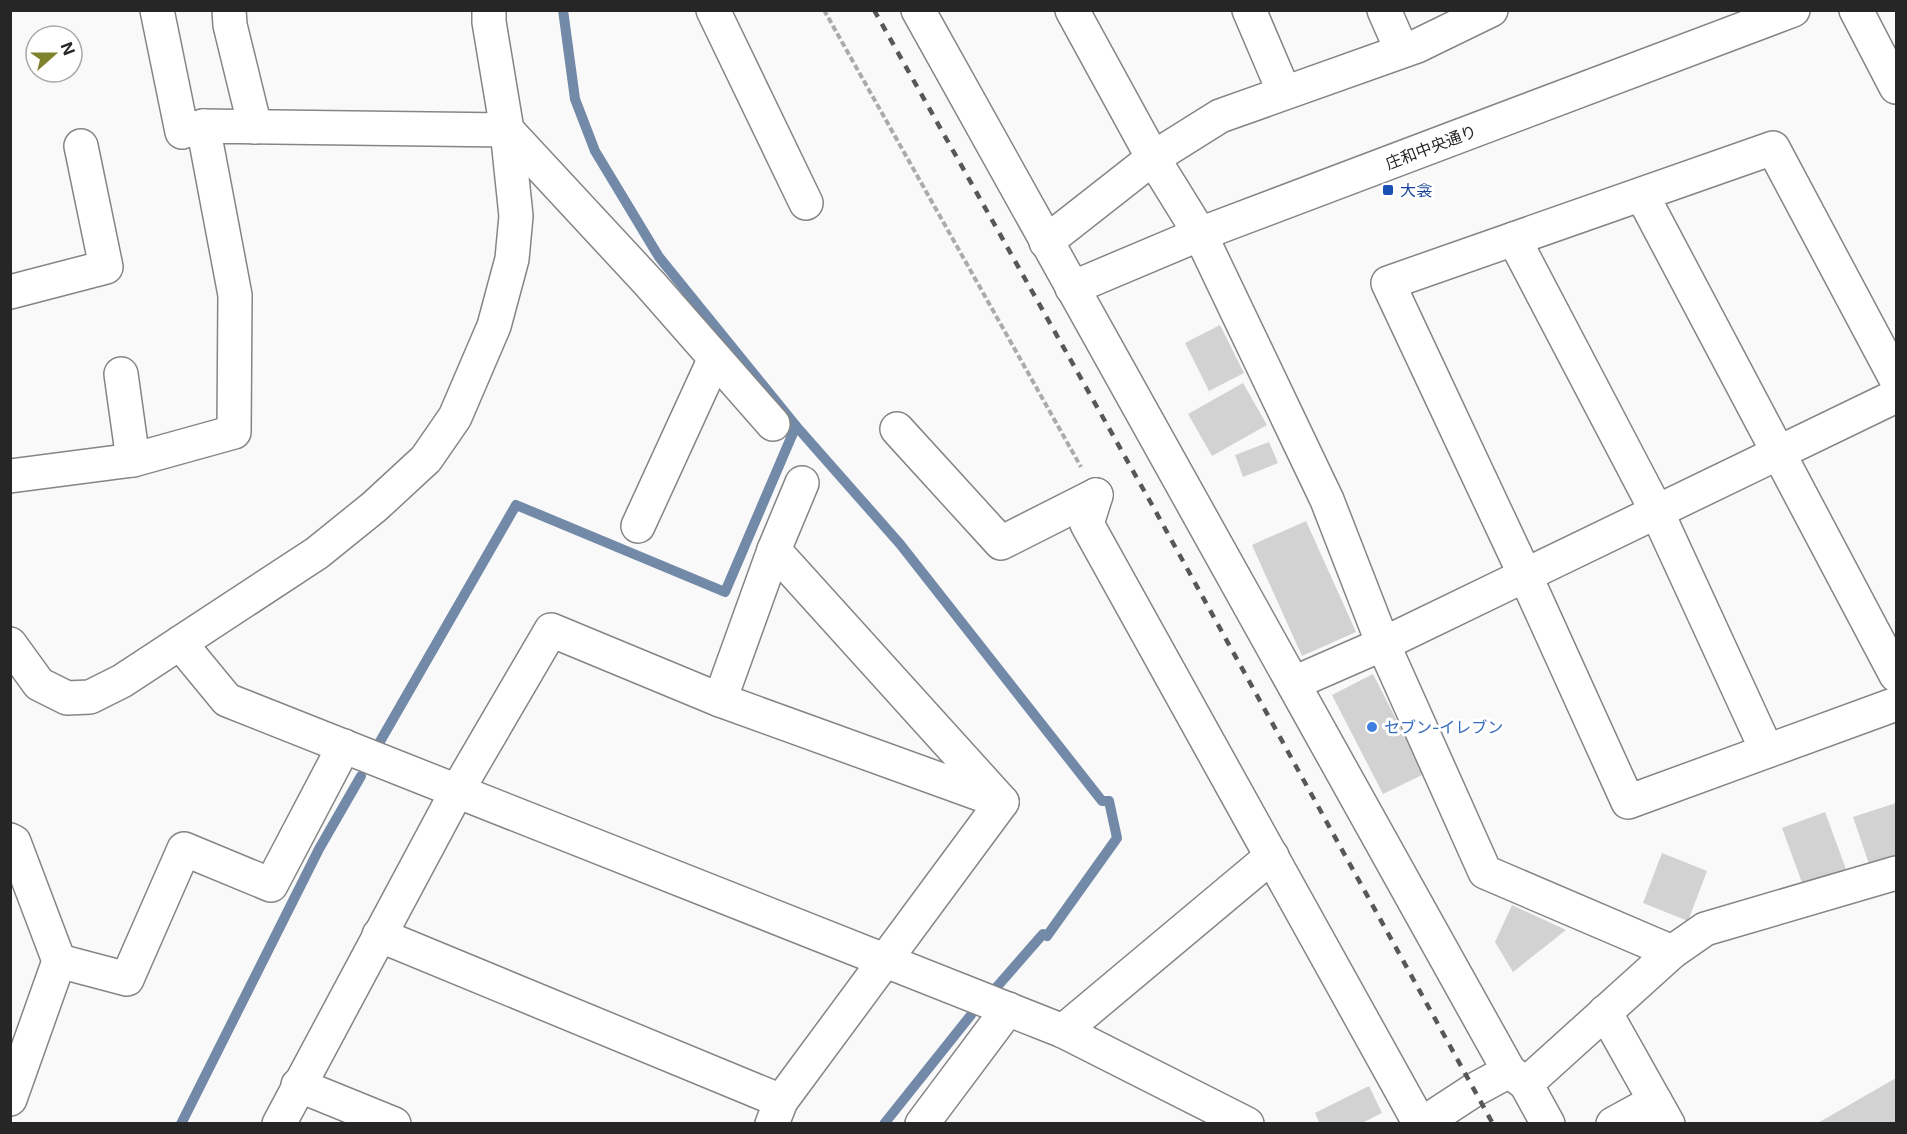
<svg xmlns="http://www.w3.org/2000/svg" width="1907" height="1134" font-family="Inter,'Noto Sans JP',sans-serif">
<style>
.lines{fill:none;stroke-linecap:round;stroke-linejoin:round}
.stream{stroke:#7289a8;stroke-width:10}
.building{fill:#d2d2d3}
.minor-casing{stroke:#858586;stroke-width:36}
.path{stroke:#ababac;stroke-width:4;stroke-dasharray:6 3;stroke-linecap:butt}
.minor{stroke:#fff;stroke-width:33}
.rail{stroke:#575758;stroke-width:4.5;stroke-dasharray:8 8;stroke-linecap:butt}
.transit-dot{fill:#1a4fb4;stroke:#fff;stroke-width:2}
.shop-dot{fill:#3f7fe0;stroke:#fff;stroke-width:2}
.labels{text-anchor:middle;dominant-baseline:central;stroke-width:6;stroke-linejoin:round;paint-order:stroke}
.street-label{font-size:16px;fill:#262627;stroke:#fff}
.transit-label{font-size:16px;fill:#164399;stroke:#fff;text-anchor:start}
.shop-label{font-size:16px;fill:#366cbe;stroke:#fff;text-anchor:start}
</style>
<rect width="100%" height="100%" fill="#f9f9fa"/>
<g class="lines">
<!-- stream -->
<g class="stream">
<path d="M563,10l12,89 20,52 64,106 137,169 104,118 202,257h7l8,37 -70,98 -4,-2 -48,55"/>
<path d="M378,745l138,-240 209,87 71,-166"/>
<path d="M181,1124l138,-275 42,-73"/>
<path d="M884,1124l87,-109"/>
</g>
</g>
<!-- building -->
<g class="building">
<path d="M1220,325l24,48 -35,18 -24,-48z"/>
<path d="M1243,383l24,42 -55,31 -24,-42z"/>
<path d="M1269,442l9,21 -35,14 -8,-22z"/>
<path d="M1306,521l50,111 -54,24 -50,-111z"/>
<path d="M1373,674l51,100 -41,20 -51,-99z"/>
<path d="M1896,803v52l-27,9 -16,-47z"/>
<path d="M1825,812l22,60 -43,16 -22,-60z"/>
<path d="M1662,853l45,18 -19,50 -45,-18z"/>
<path d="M1512,905l54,25 -53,42 -18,-30z"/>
<path d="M1896,1078v46h-80z"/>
<path d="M1369,1086l13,27 -22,11h-40l-5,-11z"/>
</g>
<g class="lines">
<defs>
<g id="minor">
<path d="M157,10l25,122 21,-6"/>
<path d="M229,10l1,15 25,102"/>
<path d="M713,10l93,193"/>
<path d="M918,10l591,1061 17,13 22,40"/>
<path d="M1072,10l81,148 47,76 127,266 56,144 102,228 187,80"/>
<path d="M1249,10l35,82"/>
<path d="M1384,10l18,41"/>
<path d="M1856,10l40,77"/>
<path d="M1642,195l254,480"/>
<path d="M1514,239l143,273 110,239"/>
<path d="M1046,242l107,-84 67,-42 197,-70 74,-36"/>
<path d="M1072,288l128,-54 593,-224"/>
<path d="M10,292l96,-25 -25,-121"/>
<path d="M121,374l12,86"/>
<path d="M1896,379l-123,-231 -385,135 137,292 103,227 268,-98"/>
<path d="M897,429l104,114 95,-48"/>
<path d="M10,476l123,-16 101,-28 1,-137 -32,-169 304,4 143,154 123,140"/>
<path d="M1096,495l-9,29 333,600"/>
<path d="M638,526l77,-168"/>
<path d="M774,550l28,-67"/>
<path d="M180,643l47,57 836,331 184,93"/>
<path d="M10,644l29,40 28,14 23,-1 32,-16 195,-128 57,-46 52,-48 29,-42 39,-91 18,-67 4,-43 -9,-86 -18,-108v-12"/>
<path d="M1294,683l89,-39 513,-248"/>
<path d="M720,700l54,-150 228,252 -221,299 -9,23"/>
<path d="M10,840l4,2 45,119 -49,138"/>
<path d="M379,935l402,166"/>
<path d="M59,961l68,18 57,-130 87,36 73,-139"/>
<path d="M1605,1012l63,112"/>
<path d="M1063,1031l209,-175"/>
<path d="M1526,1084l146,-132 33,-23 191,-56"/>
<path d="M298,1085l96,39"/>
<path d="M279,1124l178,-333 94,-161 169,70 282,102"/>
<path d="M922,1124l86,-115"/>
<path d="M1422,1124l52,-34 35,-19"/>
<path d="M1613,1124l42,-23"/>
</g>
</defs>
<!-- minor casing -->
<use href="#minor" class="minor-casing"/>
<!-- path -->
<path class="path" d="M824,10l257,457"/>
<!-- minor -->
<use href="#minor" class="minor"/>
<!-- rail -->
<path class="rail" d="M874,10l277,493 342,621"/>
</g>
<!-- markers -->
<rect class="transit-dot" x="1382" y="184" width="12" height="12" rx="3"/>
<circle class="shop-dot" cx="1372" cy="727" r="6"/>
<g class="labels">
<!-- street labels -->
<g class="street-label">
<text transform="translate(1431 147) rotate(-21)">庄和中央通り</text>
</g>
<!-- transit labels -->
<g class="transit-label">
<text x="1400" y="190">大衾</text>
</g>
<!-- shop labels -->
<g class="shop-label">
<text x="1384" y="727">セブン-イレブン</text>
</g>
</g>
<!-- border -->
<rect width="1907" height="1134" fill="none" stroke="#262627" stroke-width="24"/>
<!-- north arrow -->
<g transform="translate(54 54) rotate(69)"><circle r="28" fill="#ffffff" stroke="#a8a8a9" stroke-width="1.5"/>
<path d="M0-4.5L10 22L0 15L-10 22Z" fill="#80832d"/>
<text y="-9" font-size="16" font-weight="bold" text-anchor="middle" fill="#262627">N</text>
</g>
</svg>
